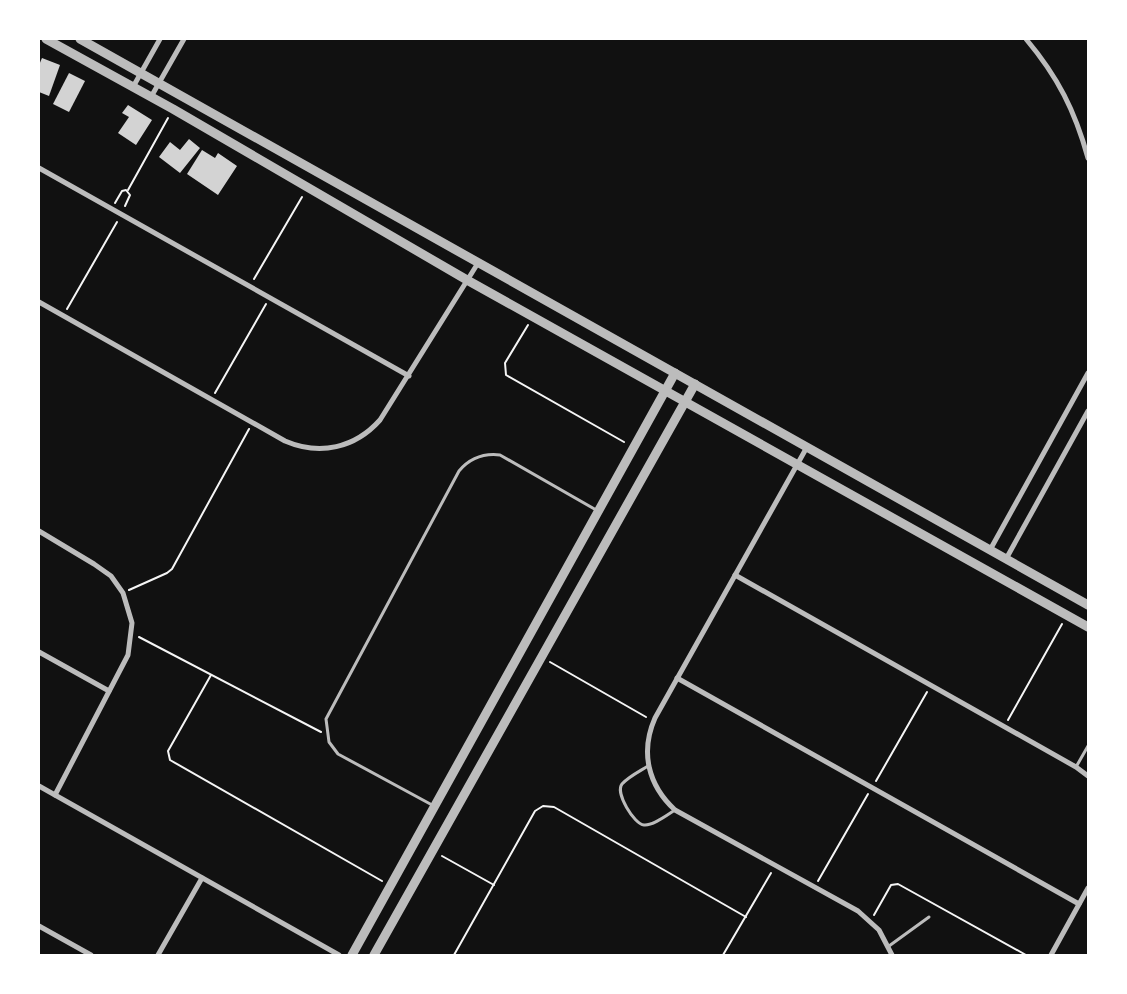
<svg xmlns="http://www.w3.org/2000/svg" width="1127" height="994" font-family="'Public Sans',sans-serif">
<style>
.building{fill:#d3d3d3}
.lines{fill:none;stroke-linecap:round;stroke-linejoin:round}
.path{stroke:#f5f5f5;stroke-width:2}
.service{stroke:#bcbcbc;stroke-width:3}
.minor{stroke:#bcbcbc;stroke-width:5}
.tertiary{stroke:#bcbcbc;stroke-width:9}
</style>
<rect width="100%" height="100%" fill="#111"/>
<!-- building -->
<g class="building">
<path d="M42,58l18,7 -11,31 -10,-4v-27z"/>
<path d="M69,73l16,8 -16,31 -16,-8z"/>
<path d="M128,105l24,15 -16,25 -18,-12 11,-16 -7,-4z"/>
<path d="M189,139l11,9 -20,25 -21,-16 11,-15 10,8z"/>
<path d="M202,150l13,8 3,-5 19,13 -19,29 -31,-21z"/>
</g>
<g class="lines">
<!-- path -->
<g class="path">
<path d="M128,190l40,-72"/>
<path d="M115,203l7,-12 4,-1 4,5 -5,11"/>
<path d="M254,279l48,-82"/>
<path d="M67,309l50,-87"/>
<path d="M528,325l-23,38 1,12 118,67"/>
<path d="M215,393l51,-89"/>
<path d="M129,590l38,-17 5,-4 77,-140"/>
<path d="M139,637l182,95"/>
<path d="M550,662l96,55"/>
<path d="M211,675l-43,76 2,9 212,121"/>
<path d="M1008,720l54,-96"/>
<path d="M876,781l51,-89"/>
<path d="M442,856l52,29"/>
<path d="M818,881l50,-87"/>
<path d="M874,915l17,-30 7,-1 128,71"/>
<path d="M454,955l81,-144 8,-5 11,1 192,110"/>
<path d="M723,955l48,-82"/>
</g>
<!-- service -->
<g class="service">
<path d="M648,766c-8,5 -20,11 -26,18 -7,9 12,40 22,41 9,1 23,-10 31,-15"/>
<path d="M1076,767l12,-21"/>
<path d="M434,806l-96,-52 -9,-12 -3,-23 133,-248c11,-13 24,-18 41,-16l98,56"/>
<path d="M889,946l40,-29"/>
</g>
<!-- minor -->
<g class="minor">
<path d="M1026,39c32,38 49,72 62,119"/>
<path d="M133,87l27,-48"/>
<path d="M151,97l33,-58"/>
<path d="M39,168l370,208"/>
<path d="M39,302l246,139c35,15 70,7 95,-21l98,-157"/>
<path d="M807,447l-152,271c-15,34 -7,67 20,92l183,101 21,19 13,25"/>
<path d="M39,531l55,33 17,12 12,17 9,30 -4,32 -73,140"/>
<path d="M990,550l98,-177"/>
<path d="M1006,559l82,-148"/>
<path d="M735,575l341,192 12,9"/>
<path d="M39,652l70,39"/>
<path d="M677,678l402,226"/>
<path d="M39,786l300,169"/>
<path d="M39,926l52,29"/>
<path d="M158,955l44,-77"/>
<path d="M1051,955l37,-67"/>
</g>
<!-- tertiary -->
<g class="tertiary">
<path d="M46,39l127,70 294,171 621,347"/>
<path d="M80,39l1008,566"/>
<path d="M352,955l323,-582"/>
<path d="M374,955l321,-571"/>
</g>
</g>
<!-- border -->
<rect width="1127" height="994" fill="none" stroke="#ffffff" stroke-width="80"/>
</svg>
